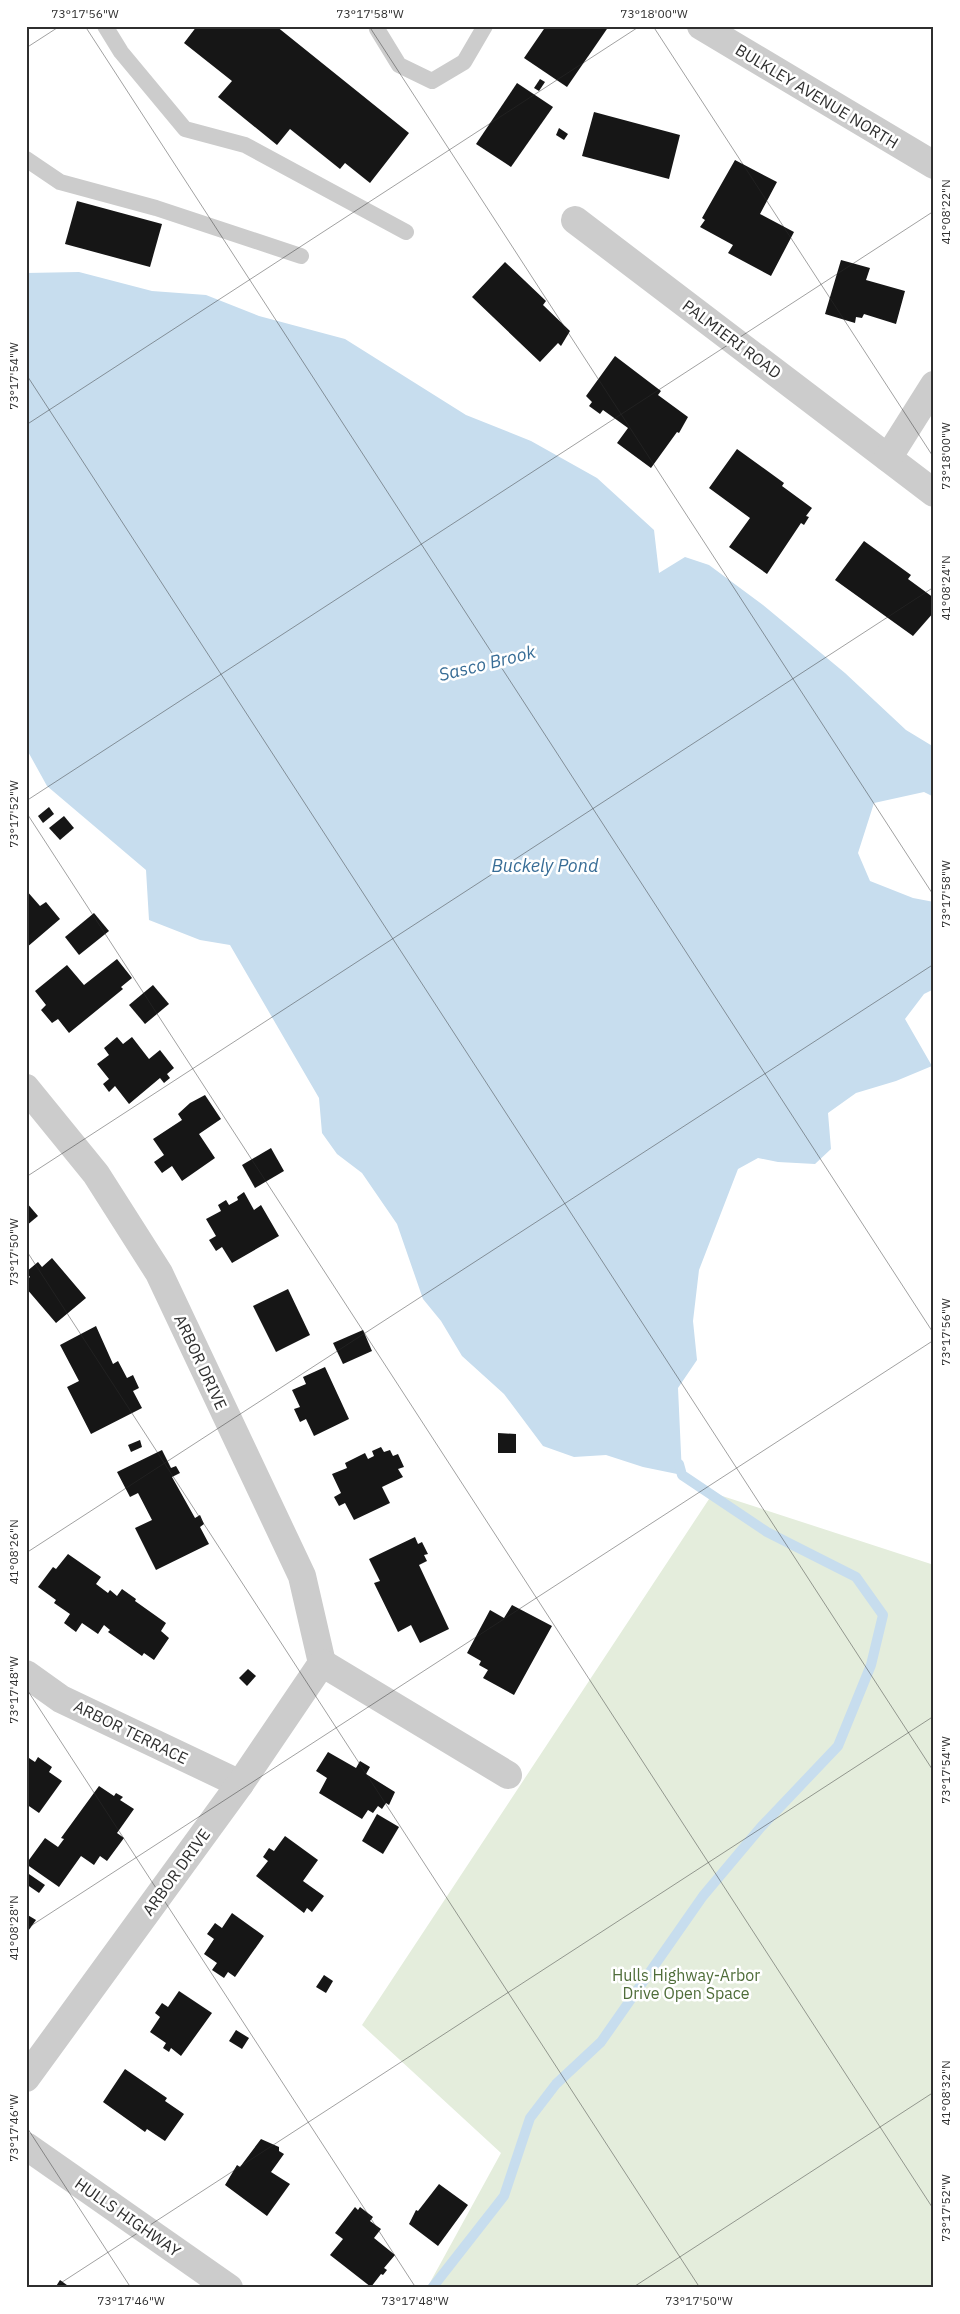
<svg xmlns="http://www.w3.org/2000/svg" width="960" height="2314" font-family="'IBM Plex Sans',sans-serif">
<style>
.green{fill:#e4eddc}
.water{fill:#c7ddee}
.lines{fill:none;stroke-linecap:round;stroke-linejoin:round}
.stream{stroke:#c7ddee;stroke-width:10}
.building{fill:#161616}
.service{stroke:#ccc;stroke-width:16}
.minor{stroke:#ccc;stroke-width:28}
.tertiary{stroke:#ccc;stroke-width:28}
.ticks{fill:none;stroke:#2f2f2f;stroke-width:1;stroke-opacity:0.45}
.labels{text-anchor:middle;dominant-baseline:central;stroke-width:5;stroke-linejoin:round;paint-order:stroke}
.street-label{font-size:16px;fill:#2f2f2f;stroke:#fff}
.park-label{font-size:16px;fill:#4f6d39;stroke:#fff}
.water-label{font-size:18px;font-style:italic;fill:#386d96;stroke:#fff}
.neatline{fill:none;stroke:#2f2f2f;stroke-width:2}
.ticks-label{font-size:12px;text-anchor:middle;fill:#2f2f2f}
</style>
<rect width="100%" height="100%" fill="#fff"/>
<!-- green -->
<path class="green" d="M713,1493l221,72v723h-507l74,-135 -139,-128z"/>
<!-- water -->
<path class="water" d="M79,272l73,19 54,4 53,21 86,23 121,76 65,26 66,37 57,52 5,43 26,-16 24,8 54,40 82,68 61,57 28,17v50l-10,-5 -50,11 -16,50 12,28 43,17 21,4v87l-10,5 -19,25 27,47 -36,15 -40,12 -28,20 3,36 -16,15 -37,-2 -20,-4 -20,11 -39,101 -6,51 4,39 -19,28 4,87 -39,-8 -37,-12 -32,2 -31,-11 -39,-52 -42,-38 -21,-35 -18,-22 -26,-75 -35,-51 -25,-19 -15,-21 -3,-35 -89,-153 -30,-5 -51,-20 -3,-50 -99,-84 -21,-38v-475z"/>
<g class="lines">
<!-- stream -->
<path class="stream" d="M432,2288l72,-92 26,-78 26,-34 45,-42 102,-146 58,-69 77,-81 33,-81 12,-50 -27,-38 -89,-45 -85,-57 -3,-11"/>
</g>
<!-- building -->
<g class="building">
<path d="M197,26h79l133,107 -39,50 -25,-20 -5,6 -50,-40 -13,16 -59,-48 14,-16 -48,-38z"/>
<path d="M546,26h63l-42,61 -43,-29z"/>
<path d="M540,79l5,3 -6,9 -5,-3z"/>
<path d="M517,83l36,24 -42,60 -35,-23z"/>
<path d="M594,112l86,23 -11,44 -87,-23z"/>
<path d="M559,128l9,6 -4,6 -8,-5z"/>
<path d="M735,160l42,22 -17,32 34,18 -23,44 -43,-23 5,-8 -33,-18 5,-7 -3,-2z"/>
<path d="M77,201l85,23 -12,43 -85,-23z"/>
<path d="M841,260l29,8 -4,12 39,11 -9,33 -32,-10 -2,4 -6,-1 -1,6 -30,-9z"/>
<path d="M505,262l41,39 -3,4 27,26 -9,15 -3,-3 -18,19 -68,-65z"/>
<path d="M615,356l46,35 -3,4 30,22 -9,16 -2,-1 -26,36 -34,-25 11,-15 -25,-18 -3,4 -11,-8 3,-4 -6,-6z"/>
<path d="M737,449l47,34 -2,3 30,22 -6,8 3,1 -5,8 -3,-2 -34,51 -38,-27 21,-29 -41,-30z"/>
<path d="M864,541l47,34 -3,4 26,19v14l-21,24 -78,-56z"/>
<path d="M49,807l5,7 -11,9 -5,-7z"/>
<path d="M64,816l10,12 -14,12 -11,-12z"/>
<path d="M26,890l14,16 6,-4 14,17 -34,29z"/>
<path d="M94,913l15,18 -30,24 -14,-18z"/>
<path d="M117,959l15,19 -11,9 2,2 -54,44 -11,-14 -6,4 -11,-13 5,-5 -11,-14 32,-26 17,20z"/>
<path d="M153,985l16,19 -24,20 -16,-19z"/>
<path d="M117,1037l6,7 9,-7 17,22 11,-9 14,18 -7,6 3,4 -6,5 -4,-5 -31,26 -14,-18 -6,6 -6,-8 6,-5 -12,-15 12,-9 -5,-7z"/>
<path d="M205,1095l16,24 -22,15 16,24 -33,23 -10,-15 -10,7 -8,-11 10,-7 -11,-16 29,-19 -4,-6 12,-11z"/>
<path d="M271,1148l13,23 -29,17 -13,-23z"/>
<path d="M244,1192l10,18 7,-5 18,31 -47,27 -10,-16 -6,4 -7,-11 7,-4 -10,-17 15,-8 -3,-6 8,-5 3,5 9,-5 -1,-3z"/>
<path d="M26,1202l12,14 -12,10z"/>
<path d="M52,1258l34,40 -30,25 -30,-35v-8l4,-3 -4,-5 12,-10 4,5z"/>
<path d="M288,1289l22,46 -34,17 -23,-46z"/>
<path d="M96,1326l17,38 5,-3 9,17 6,-3 6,13 -6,3 9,17 -51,26 -24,-47 12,-6 -19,-36z"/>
<path d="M363,1330l9,21 -29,13 -10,-21z"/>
<path d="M325,1367l24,52 -35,17 -8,-17 -6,3 -6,-13 6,-2 -8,-17 14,-6 -3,-7z"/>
<path d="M498,1433l18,1v19h-18z"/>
<path d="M140,1440l2,7 -11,5 -3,-7z"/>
<path d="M381,1447l3,5 6,-2 3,6 5,-2 6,13 -6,2 5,8 -21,10 8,16 -36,17 -9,-17 -6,3 -5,-9 7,-4 -9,-19 15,-6 -2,-5 20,-10 3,6 6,-3 -2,-5z"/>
<path d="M162,1450l9,18 5,-2 4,7 -8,4 23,41 5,-3 4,9 -4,3 9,17 -53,26 -21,-42 17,-8 -14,-27 -8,4 -13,-25z"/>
<path d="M415,1537l3,7 4,-2 6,12 -4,1 3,6 -8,4 30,64 -29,14 -9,-18 -13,7 -24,-49 6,-2 -11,-22z"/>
<path d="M68,1554l33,23 -5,7 12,9 2,-3 7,6 5,-7 14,10 -1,2 31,22 -5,8 8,7 -15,22 -10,-7 -2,3 -34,-24 2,-2 -6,-5 -6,9 -16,-11 -6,9 -12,-9 6,-9 -16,-11 2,-3 -18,-13 15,-20 3,2z"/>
<path d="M512,1605l40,21 -38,69 -31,-17 5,-8 -9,-5 2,-4 -14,-8 23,-43 14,8z"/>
<path d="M248,1669l8,7 -9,10 -8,-8z"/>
<path d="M328,1752l28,16 4,-7 10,6 -4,7 29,18 -6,13 -3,-2 -4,6 -4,-3 -5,7 -5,-3 -6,9 -43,-26 8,-15 -11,-7z"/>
<path d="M26,1756l9,6 3,-5 14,10 -3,5 13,9 -23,32 -13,-9z"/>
<path d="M99,1786l15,10 2,-3 7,4 -3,3 14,9 -17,24 7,5 -17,23 -7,-5 -6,9 -13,-9 -22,31 -33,-23 19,-26 13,9 6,-8 -3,-1z"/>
<path d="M377,1814l22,13 -16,27 -21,-13z"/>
<path d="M285,1836l33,24 -15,21 21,15 -12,16 -5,-4 -3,5 -48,-37 12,-15 -5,-4 6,-9 5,3z"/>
<path d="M26,1872l19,13 -6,8 -13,-9z"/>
<path d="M232,1913l32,23 -29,41 -7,-5 -4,6 -12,-8 5,-7 -13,-9 10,-15 -7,-5 8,-11 7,5z"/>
<path d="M26,1914l10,6 -10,14z"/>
<path d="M324,1975l9,6 -7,12 -10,-6z"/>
<path d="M179,1991l33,22 -31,43 -10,-8 -2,4 -6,-4 3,-5 -16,-11 10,-15 -5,-4 7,-10 6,4z"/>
<path d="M236,2030l13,8 -7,11 -13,-8z"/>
<path d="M125,2069l42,29 -2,3 19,13 -19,27 -18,-12 -2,3 -42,-30z"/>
<path d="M261,2139l18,8v4l5,3 -13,18 19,12 -23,32 -42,-31 12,-20 3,2z"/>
<path d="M439,2184l29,21 -30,41 -29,-22 7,-14 2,1z"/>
<path d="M355,2207l3,3 2,-3 13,10 -3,4 11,8 -7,9 21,17 -11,13 3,2 -4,5 -2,-1 -10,13 -41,-32 13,-16 -8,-6z"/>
<path d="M60,2280l11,8h-16z"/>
</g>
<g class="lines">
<!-- service -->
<g class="service">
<path d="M105,26l16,26 64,77 60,16 161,87"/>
<path d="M379,26l-2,3 22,36 33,16 32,-19 21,-36"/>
<path d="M26,159l34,23 96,26 145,48"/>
</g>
<!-- minor -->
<g class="minor">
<path d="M701,26l233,139"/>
<path d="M575,220l359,273"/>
<path d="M888,458l46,-73"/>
<path d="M26,1088l70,86 63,99 143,303 20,87"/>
<path d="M26,1674l35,25 179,85"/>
<path d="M26,2078l214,-294 82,-121 186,112"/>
</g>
<!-- tertiary -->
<path class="tertiary" d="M26,2146l203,142"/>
</g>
<!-- ticks -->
<path class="ticks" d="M85,26l849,1308M369,26l565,870M653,26l281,432M26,48l34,-22M26,374l908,1398M26,425l614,-399M26,801l908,-590M26,812l908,1398M26,1177l908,-590M26,1250l674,1038M26,1553l908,-589M26,1688l390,600M26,1929l908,-589M26,2126l105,162M53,2288l881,-572M632,2288l302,-196"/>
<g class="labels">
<!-- street labels -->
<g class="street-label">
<text transform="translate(817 96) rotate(31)">BULKLEY AVENUE NORTH</text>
<text transform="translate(732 339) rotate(37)">PALMIERI ROAD</text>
<text transform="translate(201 1362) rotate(65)">ARBOR DRIVE</text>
<text transform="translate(131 1732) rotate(26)">ARBOR TERRACE</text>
<text transform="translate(176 1872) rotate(-54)">ARBOR DRIVE</text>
<text transform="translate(128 2217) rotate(35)">HULLS HIGHWAY</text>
</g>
<!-- park labels -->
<g class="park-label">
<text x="686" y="1975">Hulls Highway-Arbor<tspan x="686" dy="18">Drive Open Space</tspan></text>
</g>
<!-- water labels -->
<g class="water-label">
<text transform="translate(487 663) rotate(-14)">Sasco Brook</text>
<text x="545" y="865">Buckely Pond</text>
</g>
</g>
<!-- border -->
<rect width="960" height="2314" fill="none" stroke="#ffffff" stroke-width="55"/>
<rect x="28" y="28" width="904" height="2258" class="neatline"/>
<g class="ticks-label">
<text x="85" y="18">73°17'56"W</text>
<text x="370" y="18">73°17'58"W</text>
<text x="654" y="18">73°18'00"W</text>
<text transform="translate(946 212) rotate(-90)" y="4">41°08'22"N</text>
<text transform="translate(14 376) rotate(-90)" y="4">73°17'54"W</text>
<text transform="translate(946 456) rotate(-90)" y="4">73°18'00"W</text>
<text transform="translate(946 588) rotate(-90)" y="4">41°08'24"N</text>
<text transform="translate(14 814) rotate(-90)" y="4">73°17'52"W</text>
<text transform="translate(946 894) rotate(-90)" y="4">73°17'58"W</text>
<text transform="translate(14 1252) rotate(-90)" y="4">73°17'50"W</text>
<text transform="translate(946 1332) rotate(-90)" y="4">73°17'56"W</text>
<text transform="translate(14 1552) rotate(-90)" y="4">41°08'26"N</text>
<text transform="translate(14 1690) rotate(-90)" y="4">73°17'48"W</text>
<text transform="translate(946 1770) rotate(-90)" y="4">73°17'54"W</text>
<text transform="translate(14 1928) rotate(-90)" y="4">41°08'28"N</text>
<text transform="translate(946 2093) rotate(-90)" y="4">41°08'32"N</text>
<text transform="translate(14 2128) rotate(-90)" y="4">73°17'46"W</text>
<text transform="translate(946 2208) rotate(-90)" y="4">73°17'52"W</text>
<text x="131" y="2305">73°17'46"W</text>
<text x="415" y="2305">73°17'48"W</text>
<text x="699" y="2305">73°17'50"W</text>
</g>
</svg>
